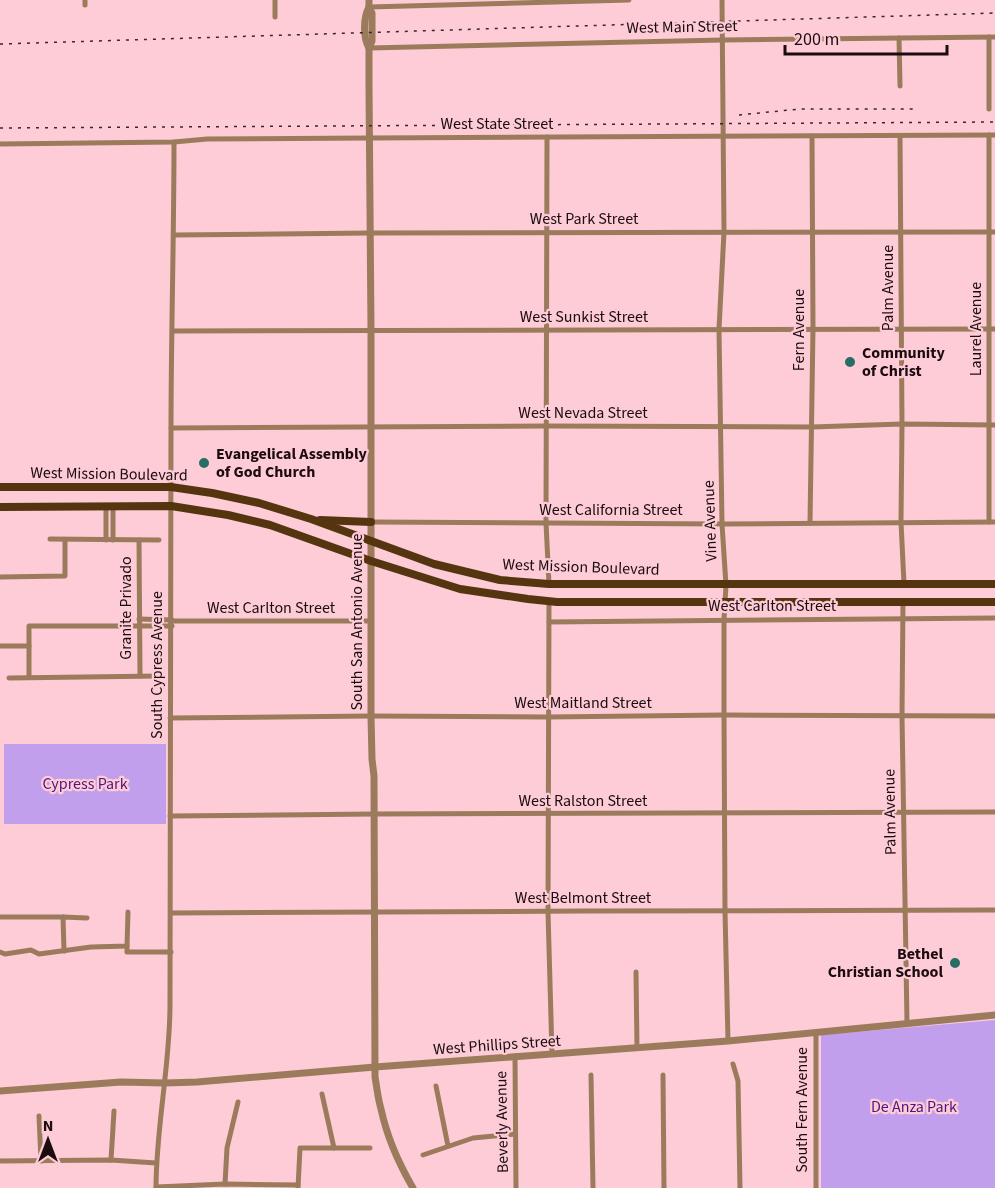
<svg xmlns="http://www.w3.org/2000/svg" width="995" height="1188" font-family="'Source Sans 3',sans-serif">
<style>
.green{fill:#c29fed}
.lines{fill:none;stroke-linecap:round;stroke-linejoin:round}
.minor{stroke:#9c7b5d;stroke-width:5}
.tertiary{stroke:#9c7b5d;stroke-width:7}
.primary{stroke:#553410;stroke-width:8}
.rail{stroke:#382429;stroke-width:1.5;stroke-dasharray:3 6;stroke-linecap:butt}
.poi-dot{fill:#256d65;stroke:#fdccd6;stroke-width:2}
.labels{text-anchor:middle;dominant-baseline:central;stroke-width:4.5;stroke-linejoin:round;paint-order:stroke}
.street-label{font-size:16px;fill:#1c0c10;stroke:#fdccd6}
.poi-label{font-size:16px;font-weight:bold;fill:#1c0c10;stroke:#fdccd6;text-anchor:start}
.park-label{font-size:16px;fill:#50147e;stroke:#fdccd6}
</style>
<rect width="100%" height="100%" fill="#fdccd6"/>
<!-- green -->
<g class="green">
<rect x="4" y="744" width="162" height="80"/>
<path d="M995,1020v168h-174v-153z"/>
</g>
<g class="lines">
<!-- minor -->
<g class="minor">
<path d="M722,0l2,232 -5,97 3,195 4,61 -2,35v95l1,196 3,130"/>
<path d="M85,5v-5"/>
<path d="M369,7l260,-7"/>
<path d="M275,17v-17"/>
<path d="M989,37v72"/>
<path d="M899,38l1,48"/>
<path d="M369,48l354,-8 272,-3"/>
<path d="M989,135v387"/>
<path d="M900,136l2,288 -1,98 3,62"/>
<path d="M547,137l-1,386 3,61"/>
<path d="M0,144l174,-2 33,-3 163,-1 625,-3"/>
<path d="M174,235l196,-2 625,-1"/>
<path d="M173,331l822,-2"/>
<path d="M171,428l375,-2 266,1 90,-3 93,1"/>
<path d="M106,507v33"/>
<path d="M371,522l351,2 273,-2"/>
<path d="M810,523l3,-195 -1,-192"/>
<path d="M50,539l109,1"/>
<path d="M113,540v-33"/>
<path d="M139,540l1,136"/>
<path d="M0,577l65,-1v-36"/>
<path d="M549,601l-1,311 4,142"/>
<path d="M903,601l-1,115 5,307"/>
<path d="M139,619l33,1"/>
<path d="M172,621h199"/>
<path d="M549,622l446,-4"/>
<path d="M0,646h29v-20h143"/>
<path d="M29,677v-31"/>
<path d="M9,678l150,-2"/>
<path d="M170,718l201,-2 177,1 176,-2 271,1"/>
<path d="M170,816l204,-2 621,-2"/>
<path d="M171,913c275,-3 549,-1 824,-3"/>
<path d="M0,917h63"/>
<path d="M127,946v6h44"/>
<path d="M64,951l-1,-34 24,1"/>
<path d="M0,952l5,2 26,-4 8,4 52,-7 36,-1 1,-34"/>
<path d="M636,972l1,76"/>
<path d="M515,1056l1,132"/>
<path d="M733,1064l5,17 2,107"/>
<path d="M591,1075l2,113"/>
<path d="M663,1075l1,113"/>
<path d="M436,1086l12,60"/>
<path d="M322,1094l12,54"/>
<path d="M39,1116l2,45"/>
<path d="M423,1155l50,-17 42,-4"/>
<path d="M111,1160l3,-49"/>
<path d="M0,1161l111,-1 45,3"/>
<path d="M225,1184l2,-36 11,-46"/>
<path d="M156,1187l69,-3 73,1"/>
<path d="M156,1188c0,-61 14,-122 14,-183 2,-192 0,-383 1,-574 0,-96 3,-193 3,-289"/>
<path d="M298,1188l2,-40h70"/>
<path d="M816,1188v-156"/>
</g>
<!-- tertiary -->
<g class="tertiary">
<path d="M369,0v7l3,6v28l-3,7v39l2,243v386l1,43 2,17 1,301c2,11 3,22 6,32 6,28 18,55 32,79"/>
<path d="M369,7c-6,11 -6,31 0,41"/>
<path d="M0,1091l121,-9 44,1 32,-1 178,-15 353,-26 267,-26"/>
</g>
<!-- primary -->
<g class="primary">
<path d="M0,487h171l41,6 47,10 52,16 123,45 66,16 49,4h446"/>
<path d="M0,507l171,-1 57,9 42,10 101,36 89,28 68,10 29,3h438"/>
<path d="M320,520l51,2"/>
</g>
<!-- rail -->
<g class="rail">
<path d="M0,44l995,-31"/>
<path d="M739,115l61,-6h113"/>
<path d="M0,128l995,-6"/>
</g>
</g>
<!-- markers -->
<g class="poi-dot">
<circle cx="850" cy="362" r="6"/>
<circle cx="204" cy="463" r="6"/>
<circle cx="955" cy="963" r="6"/>
</g>
<g class="labels">
<!-- street labels -->
<g class="street-label">
<text transform="translate(682 27) rotate(-1)">West Main Street</text>
<text x="497" y="124">West State Street</text>
<text x="584" y="219">West Park Street</text>
<text transform="translate(888 288) rotate(-90)">Palm Avenue</text>
<text x="584" y="317">West Sunkist Street</text>
<text transform="translate(976 329) rotate(-90)">Laurel Avenue</text>
<text transform="translate(799 330) rotate(-90)">Fern Avenue</text>
<text x="583" y="413">West Nevada Street</text>
<text transform="translate(109 474) rotate(1)">West Mission Boulevard</text>
<text x="611" y="510">West California Street</text>
<text transform="translate(710 521) rotate(-92)">Vine Avenue</text>
<text transform="translate(581 567) rotate(2)">West Mission Boulevard</text>
<text x="772" y="606">West Carlton Street</text>
<text transform="translate(126 608) rotate(-90)">Granite Privado</text>
<text x="271" y="608">West Carlton Street</text>
<text transform="translate(357 622) rotate(-90)">South San Antonio Avenue</text>
<text transform="translate(157 665) rotate(-90)">South Cypress Avenue</text>
<text x="583" y="703">West Maitland Street</text>
<text x="583" y="801">West Ralston Street</text>
<text transform="translate(890 812) rotate(-91)">Palm Avenue</text>
<text x="583" y="898">West Belmont Street</text>
<text transform="translate(497 1045) rotate(-4)">West Phillips Street</text>
<text transform="translate(802 1110) rotate(-90)">South Fern Avenue</text>
<text transform="translate(502 1122) rotate(-91)">Beverly Avenue</text>
</g>
<!-- poi labels -->
<g class="poi-label">
<text x="862" y="353">Community<tspan x="862" dy="18">of Christ</tspan></text>
<text x="216" y="454">Evangelical Assembly<tspan x="216" dy="18">of God Church</tspan></text>
<text x="943" y="954" text-anchor="end">Bethel<tspan x="943" dy="18">Christian School</tspan></text>
</g>
<!-- park labels -->
<g class="park-label">
<text x="85" y="784">Cypress Park</text>
<text x="914" y="1107">De Anza Park</text>
</g>
</g>
<!-- north arrow -->
<g transform="translate(48 1140)" stroke="#fdccd6" stroke-width="4.5" paint-order="stroke">
<path d="M0-4.5L10 22L0 15L-10 22Z" fill="#1c0c10"/>
<text y="-9" font-size="16" font-weight="bold" text-anchor="middle" fill="#1c0c10">N</text>
</g>
<!-- scale -->
<path d="M785 45v9h162v-9" fill="none" stroke="#1c0c10" stroke-width="3"/>
<text x="794" y="45" font-size="18" fill="#1c0c10" stroke="#fdccd6" stroke-width="4.5" paint-order="stroke">200 m</text>
</svg>
